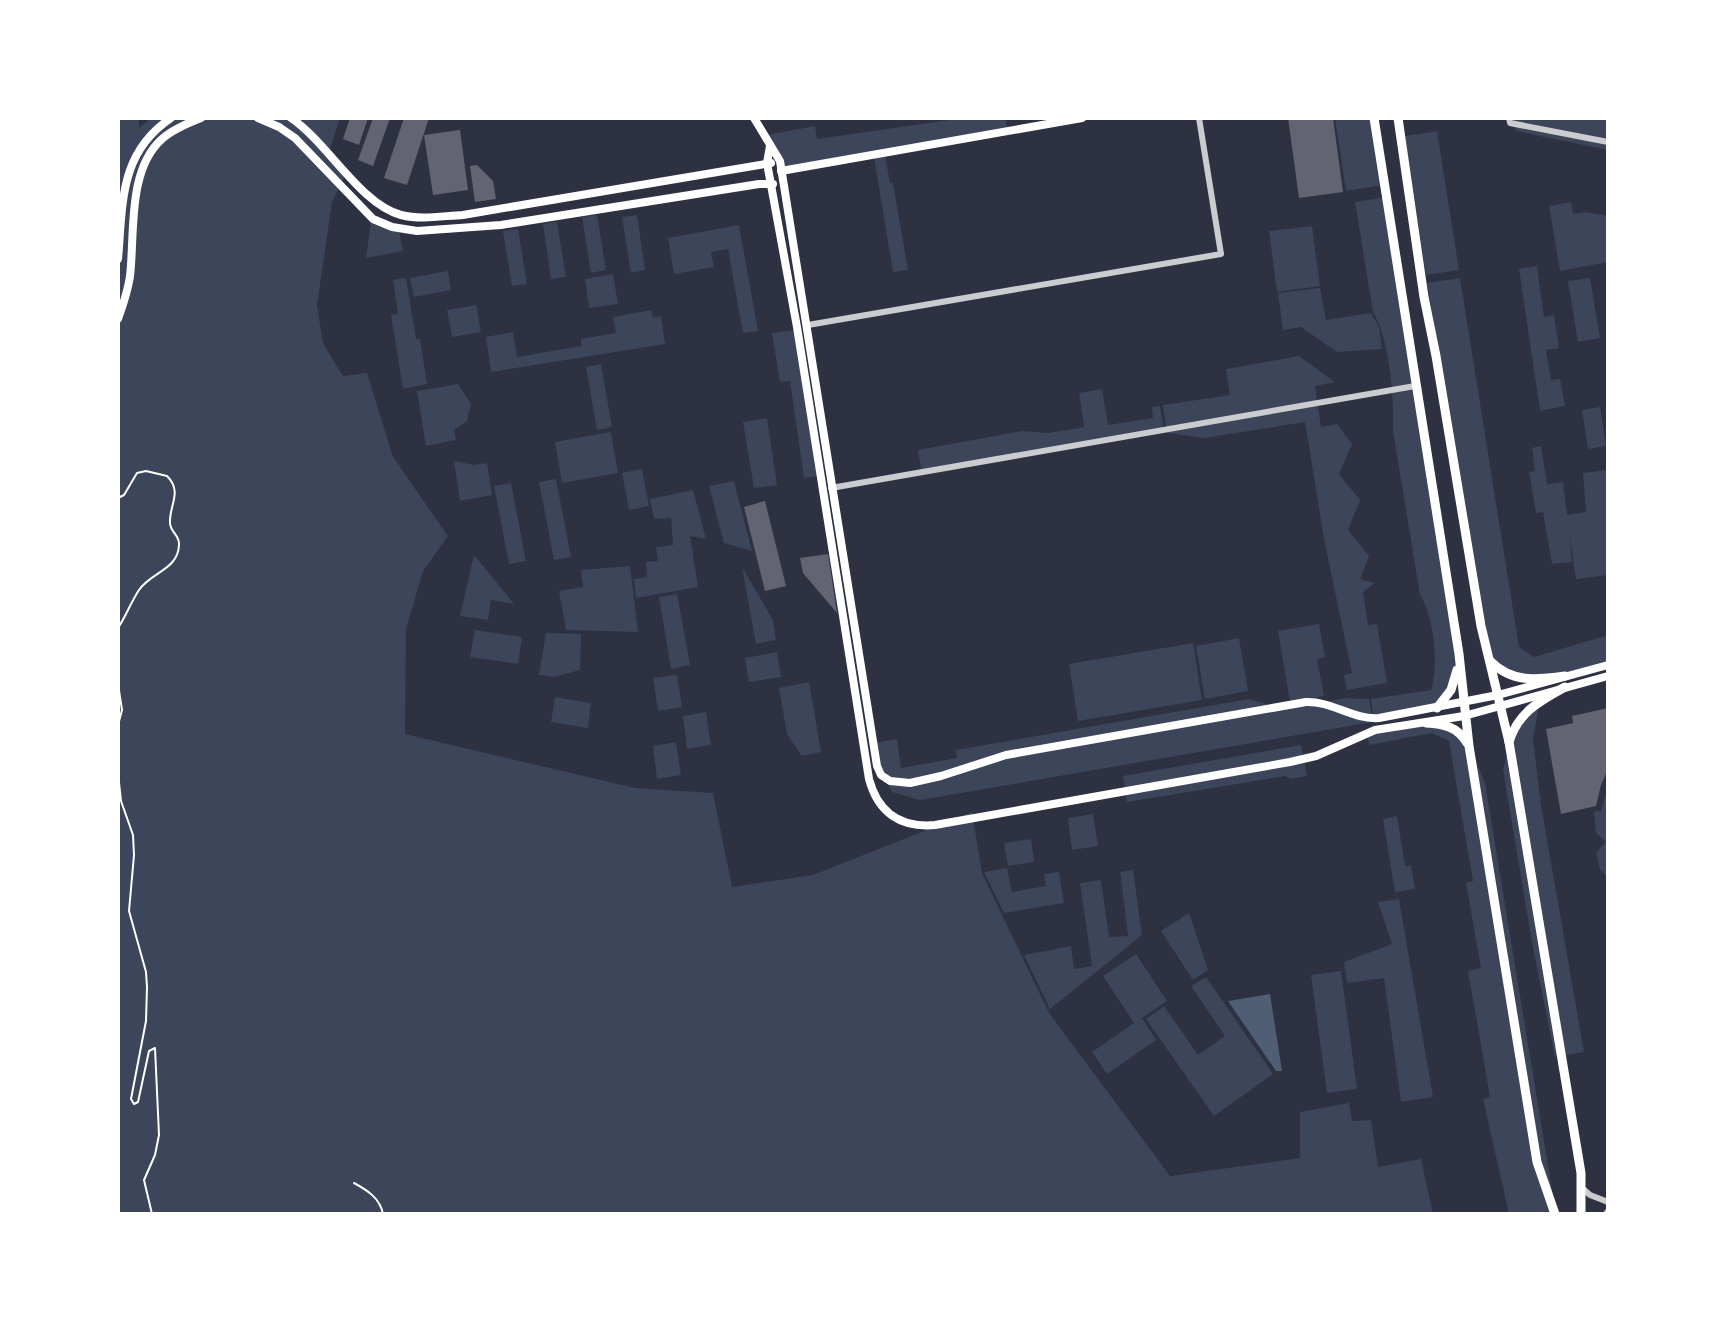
<svg xmlns="http://www.w3.org/2000/svg" width="1726" height="1332" font-family="'Sofia Sans Condensed',sans-serif">
<style>
.green{fill:#3c4559}
.water{fill:#4f5d75}
.building{fill:#626471}
.lines{fill:none;stroke-linecap:round;stroke-linejoin:round}
.path{stroke:#fff;stroke-width:2}
.minor{stroke:#caccd0;stroke-width:6}
.secondary{stroke:#fff;stroke-width:8}
.primary{stroke:#fff;stroke-width:9}
</style>
<rect width="100%" height="100%" fill="#2d3142"/>
<!-- green -->
<g class="green">
<path d="M118,118h21v10l12,-10h189l-11,34 18,20 -15,30 -15,103 6,38 20,33 24,-3 26,84 55,79 -25,35 -17,58 -1,105 230,54 78,5 19,94 81,-12 159,-63 10,61 67,140 121,163 130,-18v-46l49,-9 3,18 19,-1 7,47 43,-8 12,55h-1315z"/>
<path d="M963,118h42l2,10 -224,41 -17,-34 49,-9 2,13z"/>
<path d="M1335,118h37l10,67 -36,6z"/>
<path d="M1511,118h97v32l-92,-19z"/>
<path d="M1437,131l22,139 -33,5 -21,-139z"/>
<path d="M885,155l5,28h3l15,87 -15,2 -19,-115z"/>
<path d="M1386,197l74,440 -5,39 -20,31 -61,15 -3,-23 60,-9c8,-24 3,-74 -11,-95l-27,-164c1,-34 -3,-90 -20,-119l-18,-110z"/>
<path d="M1571,202l2,12 13,-2 22,4v46l-48,9 -11,-65z"/>
<path d="M597,215l9,55 -15,3 -9,-56z"/>
<path d="M637,215l8,55 -14,3 -9,-56z"/>
<path d="M371,221l28,10 4,20 -37,7z"/>
<path d="M557,222l9,55 -15,2 -8,-55z"/>
<path d="M739,225l19,106 -15,2 -15,-84 -17,3 3,15 -40,7 -6,-36z"/>
<path d="M1312,226l8,60 -43,6 -8,-61z"/>
<path d="M518,229l9,55 -15,2 -9,-55z"/>
<path d="M1537,266l7,51 10,-2 5,33 -13,2 5,30 9,-1 5,27 -25,5 -21,-142z"/>
<path d="M448,271l3,19 -37,7 -4,-19z"/>
<path d="M613,274l5,30 -29,4 -4,-29z"/>
<path d="M406,278l10,61h4l7,45 -24,5 -12,-74 7,-1 -5,-34z"/>
<path d="M1460,278l59,369 15,10 74,-22v27c-34,9 -80,25 -111,1 -6,-5 -9,-15 -13,-22l-57,-358z"/>
<path d="M1590,278l10,60 -22,4 -10,-61z"/>
<path d="M1320,288l6,32 45,-7 8,14 3,22 -45,3 -36,-25 -18,3 -5,-37z"/>
<path d="M476,305l5,27 -29,5 -5,-27z"/>
<path d="M651,310l2,8 8,-2 4,28 -174,28 -5,-35 27,-5 4,25 64,-11v-7l35,-6 -3,-16z"/>
<path d="M795,330l23,146 -14,2 -14,-97 -10,1 -8,-49z"/>
<path d="M1299,356l36,26 -20,4 6,41 16,-3 15,20 -13,30 21,26 -12,30 21,26 -9,23 15,4 -12,9 5,33 9,-1 10,59 -40,7 -3,-15 8,-2 -28,-134 -19,-117 -100,16 -38,-5 -4,-28 67,-10 -4,-26z"/>
<path d="M601,364l11,63 -15,3 -11,-63z"/>
<path d="M458,384l13,20 -4,17 -13,9 2,10 -30,6 -9,-55z"/>
<path d="M1102,389l6,36 45,-7 -1,-11 8,-1 4,27 -242,41 -4,-24 104,-19 26,2 36,-6 -5,-34z"/>
<path d="M1600,407l6,39 -18,3 -6,-39z"/>
<path d="M767,418l10,67 -23,3 -11,-66z"/>
<path d="M611,432l7,41 -56,10 -7,-41z"/>
<path d="M1541,446l6,38 16,-2 4,33 19,-3 -3,-39 25,-3v105l-32,4 -7,-47 3,30 -20,2 -9,-52 -7,1 -7,-41 6,-1 -3,-23z"/>
<path d="M454,461l20,4 13,-2 5,32 -32,6z"/>
<path d="M642,469l7,37 -20,4 -7,-37z"/>
<path d="M556,479l15,78 -17,3 -15,-78z"/>
<path d="M734,481l18,70 -28,-8 -15,-57z"/>
<path d="M511,483l15,78 -17,3 -15,-78z"/>
<path d="M693,490l13,49 -16,-3 8,51 -62,11 -2,-19 13,-2 -1,-15 12,-1 -2,-14 17,-2 -2,-27 -17,1 -4,-20z"/>
<path d="M474,555l40,49 -23,-4 -3,20 -28,-4z"/>
<path d="M630,566l8,66 -72,-2 -7,-39 24,-4 -2,-17z"/>
<path d="M742,567l31,53 3,20 -20,4z"/>
<path d="M677,594l13,71 -19,4 -12,-72z"/>
<path d="M1319,624l6,33 -8,2 7,37 -34,6 -12,-71z"/>
<path d="M475,630l47,7 -4,27 -48,-7z"/>
<path d="M546,633l35,1 -1,36 -26,7 -15,-2z"/>
<path d="M1239,638l9,53 -43,8 -9,-53z"/>
<path d="M1193,643l9,57 -124,21 -9,-57z"/>
<path d="M777,652l4,25 -32,5 -4,-24z"/>
<path d="M677,675l5,32 -24,4 -5,-33z"/>
<path d="M809,682l12,70 -19,4 -15,-22 -8,-46z"/>
<path d="M555,697l36,6 -3,25 -37,-6z"/>
<path d="M1346,698l23,1 4,23 -453,78 -28,-8 -12,-23 -4,-26 21,-4 4,29 56,-10 -1,-8 293,-51 34,10z"/>
<path d="M1531,708l7,3 -5,28 8,66 43,247 -29,5 -22,-109 -30,-178 5,-20z"/>
<path d="M706,712l5,33 -24,4 -4,-33z"/>
<path d="M1426,723l23,3 26,33 10,24 71,431h-47l-26,-115 7,-2 -22,-126 13,-3 -15,-85 7,-2 -24,-140 -17,-8 -63,12 -2,-12z"/>
<path d="M676,742l5,33 -24,4 -4,-33z"/>
<path d="M1301,745l6,31 -16,3 -6,-3 -158,26 -4,-26z"/>
<path d="M1608,787v90l-8,-7 -4,-17 10,-11 -10,-9 -2,-21 7,-1z"/>
<path d="M1093,814l5,32 -26,4 -4,-32z"/>
<path d="M1397,816l8,50h6l4,23 -20,3 -12,-73z"/>
<path d="M1031,839l3,23 -26,4 -4,-23z"/>
<path d="M1007,868l5,24 34,-6 -2,-12 15,-2 5,31 -60,10 -20,-41z"/>
<path d="M1133,870l9,65 -92,74 -26,-54 47,-9 3,23 18,-3 -12,-83 21,-3 8,57 19,-1 -8,-64z"/>
<path d="M1399,899l34,198 -32,5 -17,-124 -37,5 -3,-21 48,-18 -14,-42z"/>
<path d="M1189,913l19,57 -15,10 -32,-49z"/>
<path d="M1136,954l31,47 -25,17 14,22 -49,34 -15,-22 42,-29 -31,-47z"/>
<path d="M1341,971l16,118 -30,4 -16,-118z"/>
<path d="M1206,977l67,97 -59,42 -68,-97 18,-13 34,49 27,-19 -34,-50z"/>
</g>
<!-- water -->
<path class="water" d="M1270,994l12,77h-6l-48,-70z"/>
<!-- building -->
<g class="building">
<path d="M350,118h18l-9,27 -16,-6z"/>
<path d="M373,118h17l-17,48 -15,-6z"/>
<path d="M404,118h25l-22,67 -23,-7z"/>
<path d="M1288,118h45l10,74 -44,6z"/>
<path d="M460,130l8,60 -35,5 -9,-60z"/>
<path d="M477,165l16,16 3,18 -21,3 -5,-36z"/>
<path d="M765,501l21,85 -21,5 -21,-84z"/>
<path d="M828,554l9,59 -34,-40 -3,-15z"/>
<path d="M1608,708v61l-7,16 -5,21 -35,8 -15,-85 27,-6 -1,-7z"/>
</g>
<g class="lines">
<!-- path -->
<g class="path">
<path d="M118,498l6,-3 13,-22 9,-2 21,5c16,16 2,29 3,47 0,9 10,12 9,22 -1,25 -28,27 -40,45 -8,12 -13,26 -21,38"/>
<path d="M118,684l4,26 -4,15"/>
<path d="M118,773l3,28 12,34 1,20 -5,56 17,61 1,15 -1,34 -15,78 3,5 4,-2 11,-51 6,-3 4,87 -4,20 -11,25 8,34"/>
<path d="M354,1183c13,7 26,15 29,31"/>
</g>
<!-- minor -->
<g class="minor">
<path d="M1509,118l1,5 98,19"/>
<path d="M808,325l413,-71 -22,-136"/>
<path d="M831,488l584,-102"/>
<path d="M1581,1187l9,8 18,7"/>
<path d="M1606,1214l2,-3"/>
</g>
<!-- secondary -->
<g class="secondary">
<path d="M258,118l21,9 16,11 78,81 19,8 25,4 84,-6 258,-41h14"/>
<path d="M291,118c36,24 70,87 110,97 20,5 41,1 62,0l308,-52"/>
<path d="M754,118l26,43 97,605 4,9 9,6 20,2 31,-7 65,-21 300,-53c26,-1 47,18 73,16l119,-23 110,-30"/>
<path d="M770,146l-3,17 30,164 72,452c9,34 32,49 66,46l355,-63 26,-6 59,-26 89,-14 144,-40"/>
<path d="M781,171l301,-53"/>
<path d="M118,259c5,-56 1,-106 53,-141"/>
<path d="M118,319c5,-14 10,-28 12,-43 5,-42 -3,-106 32,-137 11,-10 26,-16 39,-21"/>
</g>
<!-- primary -->
<g class="primary">
<path d="M1374,118l85,536 10,92 68,416 18,52"/>
<path d="M1398,118l26,179 12,59 45,270 28,116 72,431v41"/>
<path d="M1490,661c22,22 46,19 75,15"/>
<path d="M1437,708l14,-18 6,-20"/>
<path d="M1426,723c17,1 31,3 41,20"/>
<path d="M1509,742c9,-30 31,-41 56,-55"/>
</g>
</g>
<!-- border -->
<rect width="1726" height="1332" fill="none" stroke="#ffffff" stroke-width="240"/>
</svg>
